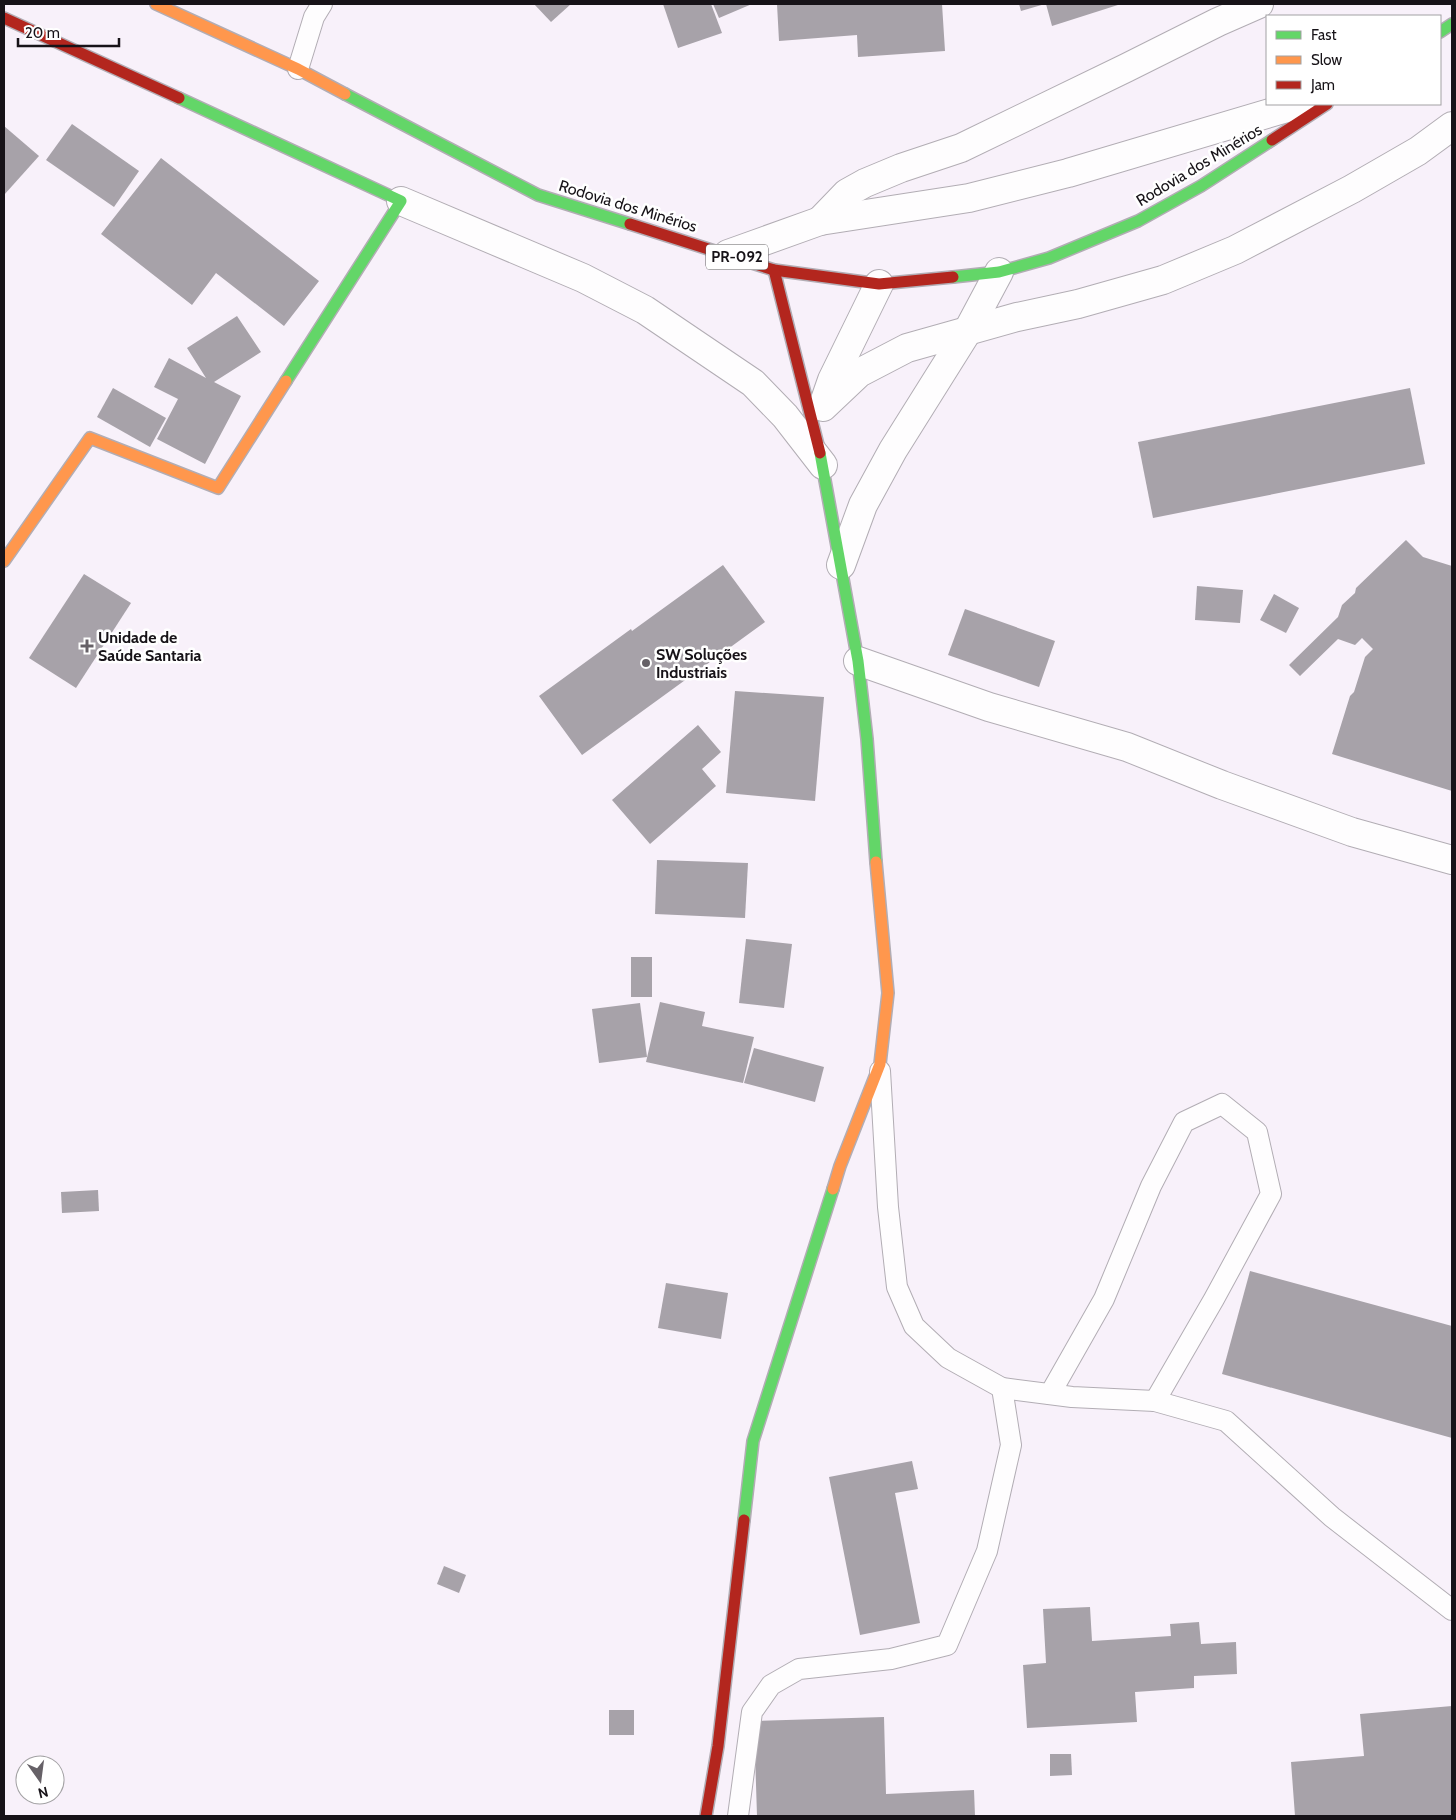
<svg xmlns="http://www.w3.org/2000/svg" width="1456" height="1820" font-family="Cabin,sans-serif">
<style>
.building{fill:#a7a2a9}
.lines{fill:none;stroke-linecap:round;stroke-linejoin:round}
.lane-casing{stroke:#b2adb4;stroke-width:22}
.street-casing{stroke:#b2adb4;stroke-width:30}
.fast-casing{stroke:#b2adb4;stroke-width:14}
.slow-casing{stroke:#b2adb4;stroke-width:14}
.jam-casing{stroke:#b2adb4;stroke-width:14}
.lane{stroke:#fefdfe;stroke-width:20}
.street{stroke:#fefdfe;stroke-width:28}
.fast{stroke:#63d668;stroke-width:11}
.slow{stroke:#ff974d;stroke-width:11}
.jam{stroke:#b3261e;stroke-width:11}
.poi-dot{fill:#666167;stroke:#fff;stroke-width:2}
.labels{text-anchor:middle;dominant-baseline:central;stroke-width:5;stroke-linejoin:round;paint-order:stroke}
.shield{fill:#fff;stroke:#5d5a5d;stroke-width:1}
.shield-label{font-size:15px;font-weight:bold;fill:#171318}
.street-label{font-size:16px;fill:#171318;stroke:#fff}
.poi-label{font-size:16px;font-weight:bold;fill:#171318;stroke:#fff;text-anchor:start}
</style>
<rect width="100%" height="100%" fill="#f8f1fa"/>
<!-- building -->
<g class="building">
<path d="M534,4h37l-20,18z"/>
<path d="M663,4h48l11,29 -44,15z"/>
<path d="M713,4h39l-33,14z"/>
<path d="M777,4h165l3,47 -87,6 -1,-22 -78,6z"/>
<path d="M1019,4h26l-24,7z"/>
<path d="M1046,4h75l-69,22z"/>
<path d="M72,124l67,47 -25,36 -68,-47z"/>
<path d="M4,126l35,30 -35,39z"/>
<path d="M161,158l158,123 -35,45 -68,-53 -24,32 -91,-71z"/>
<path d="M237,316l24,36 -47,30 27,14 -36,68 -48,-25 21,-40 -24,-12 15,-29 37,20 -19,-30z"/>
<path d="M113,388l53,30 -16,29 -53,-30z"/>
<path d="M1410,388l15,76 -272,54 -15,-76z"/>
<path d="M1406,540l17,17 29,9v225l-120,-37 18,-58 4,-4 11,-35 8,-8 -11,-11 -7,7 -17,-6 -38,37 -11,-11 49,-48 4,-12 13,-12 1,-5z"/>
<path d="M723,565l42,57 -183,133 -43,-59 92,-67 1,2z"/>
<path d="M84,574l47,29 -55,85 -47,-30z"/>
<path d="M1197,586l46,4 -3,33 -45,-3z"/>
<path d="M1274,594l25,14 -13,25 -26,-13z"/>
<path d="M965,609l90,32 -16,46 -91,-32z"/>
<path d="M735,691l89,6 -9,104 -89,-8z"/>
<path d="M698,725l23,27 -19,17 14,17 -66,58 -38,-44z"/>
<path d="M657,860l91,3 -3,55 -90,-4z"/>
<path d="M746,939l46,5 -8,64 -45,-5z"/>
<rect x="631" y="957" width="21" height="40"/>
<path d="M660,1002l45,10 -3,14 52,11 -11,46 -97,-21z"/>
<path d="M640,1003l7,54 -48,6 -7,-54z"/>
<path d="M754,1048l70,19 -9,35 -71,-19z"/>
<path d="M98,1190l1,21 -37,2 -1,-21z"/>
<path d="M1250,1271l202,55v112l-230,-64z"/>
<path d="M666,1283l62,10 -7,46 -63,-11z"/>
<path d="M912,1461l6,28 -23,4 25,130 -60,12 -31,-158z"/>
<path d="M444,1566l22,9 -7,18 -22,-9z"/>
<path d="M1090,1607l2,34 79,-5 -1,-12 29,-2 2,22 35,-2 1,32 -43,2v12l-59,4 2,30 -110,6 -4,-63 23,-2 -3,-54z"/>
<path d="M1452,1706v110h-157l-4,-54 73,-6 -4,-42z"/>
<rect x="609" y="1710" width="25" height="25"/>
<path d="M884,1717l2,77 88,-4 1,26h-218l-3,-95z"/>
<path d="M1050,1754h21l1,21 -22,1z"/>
</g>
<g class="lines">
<defs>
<g id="lane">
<path d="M298,69l16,-52 8,-13"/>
<path d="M880,1071l8,136 9,80 17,39 34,32 54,30 70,9 83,4 71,20 106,96 120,93"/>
<path d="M1050,1394l54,-95 47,-113 33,-64 38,-18 35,28 14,62 -57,105 -59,102"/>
<path d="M738,1816l14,-104 19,-27 28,-16 92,-10 56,-14 40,-94 24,-106 -9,-57"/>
</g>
<g id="street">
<path d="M401,201l182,77 62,32 108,73 32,33 38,49"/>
<path d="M820,221l27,-28 18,-10 36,-15 60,-20 165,-80 92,-46 41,-18"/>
<path d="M728,254l92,-33 149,-23 99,-25 232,-69"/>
<path d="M825,400l7,-20 47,-96"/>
<path d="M823,407l36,-34 48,-25 110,-31 61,-13 85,-24 72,-30 117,-61 66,-38 34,-25"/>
<path d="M841,565l22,-60 30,-55 74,-118 32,-60"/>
<path d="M858,661l131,46 138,40 95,38 130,47 100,28"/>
</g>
<g id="fast">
<path d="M1440,32l12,-8"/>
<path d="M345,94l193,101 92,29"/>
<path d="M179,98l222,103 -115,180"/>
<path d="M953,277l46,-5 50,-14 89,-37 63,-35 71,-46"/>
<path d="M820,453l38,208 9,78 9,123"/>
<path d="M744,1520l9,-79 80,-252"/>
</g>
<g id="slow">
<path d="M156,4l142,65 47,25"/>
<path d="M4,561l86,-123 128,50 68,-107"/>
<path d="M833,1189l7,-23 40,-102 8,-71 -12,-131"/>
</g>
<g id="jam">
<path d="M4,18l175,80"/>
<path d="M1272,140l55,-36"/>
<path d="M630,224l144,46 105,14 74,-7"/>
<path d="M774,270l46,183"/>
<path d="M706,1816l12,-70 26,-226"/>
</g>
</defs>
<!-- lane casing -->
<use href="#lane" class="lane-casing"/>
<!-- street casing -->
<use href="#street" class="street-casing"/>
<!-- fast casing -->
<use href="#fast" class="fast-casing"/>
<!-- slow casing -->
<use href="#slow" class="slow-casing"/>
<!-- jam casing -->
<use href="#jam" class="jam-casing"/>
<!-- lane -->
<use href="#lane" class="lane"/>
<!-- street -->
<use href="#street" class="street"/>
<!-- fast -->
<use href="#fast" class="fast"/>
<!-- slow -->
<use href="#slow" class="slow"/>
<!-- jam -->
<use href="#jam" class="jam"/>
</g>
<!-- markers -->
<g class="poi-dot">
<path d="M84.5 638.5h5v5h5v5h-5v5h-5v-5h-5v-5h5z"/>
<circle cx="646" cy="663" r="5"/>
</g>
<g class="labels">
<!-- shield labels -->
<rect class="shield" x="706" y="244.5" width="62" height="25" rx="4"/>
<g class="shield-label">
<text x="737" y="257">PR-092</text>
</g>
<!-- street labels -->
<g class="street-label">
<text transform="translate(1199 165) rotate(-31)">Rodovia dos Minérios</text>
<text transform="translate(628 206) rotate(17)">Rodovia dos Minérios</text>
</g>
<!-- poi labels -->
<g class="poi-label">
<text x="98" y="637">Unidade de<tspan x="98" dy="18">Saúde Santaria</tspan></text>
<text x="656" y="654">SW Soluções<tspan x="656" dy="18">Industriais</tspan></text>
</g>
</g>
<!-- border -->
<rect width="1456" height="1820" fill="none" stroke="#171318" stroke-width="10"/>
<!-- legend -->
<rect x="1266" y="15" width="175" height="90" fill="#ffffff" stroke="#a2a1a3"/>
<rect x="1276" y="31" width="25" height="8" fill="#63d668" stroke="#a2a1a3"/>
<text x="1311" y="40" font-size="15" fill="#171318">Fast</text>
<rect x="1276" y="56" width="25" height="8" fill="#ff974d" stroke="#a2a1a3"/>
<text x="1311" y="65" font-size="15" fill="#171318">Slow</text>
<rect x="1276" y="81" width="25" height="8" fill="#b3261e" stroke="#a2a1a3"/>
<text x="1311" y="90" font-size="15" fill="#171318">Jam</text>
<!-- north arrow -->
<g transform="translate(40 1780) rotate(166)"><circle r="24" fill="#ffffff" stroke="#a2a1a3"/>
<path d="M0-4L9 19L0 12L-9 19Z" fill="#666167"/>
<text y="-8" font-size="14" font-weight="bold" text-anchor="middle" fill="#171318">N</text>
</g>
<!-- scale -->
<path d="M18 38v8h101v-8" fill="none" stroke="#171318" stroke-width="2.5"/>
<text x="25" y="38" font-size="15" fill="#171318" stroke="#ffffff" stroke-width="4" paint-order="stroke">20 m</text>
</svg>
